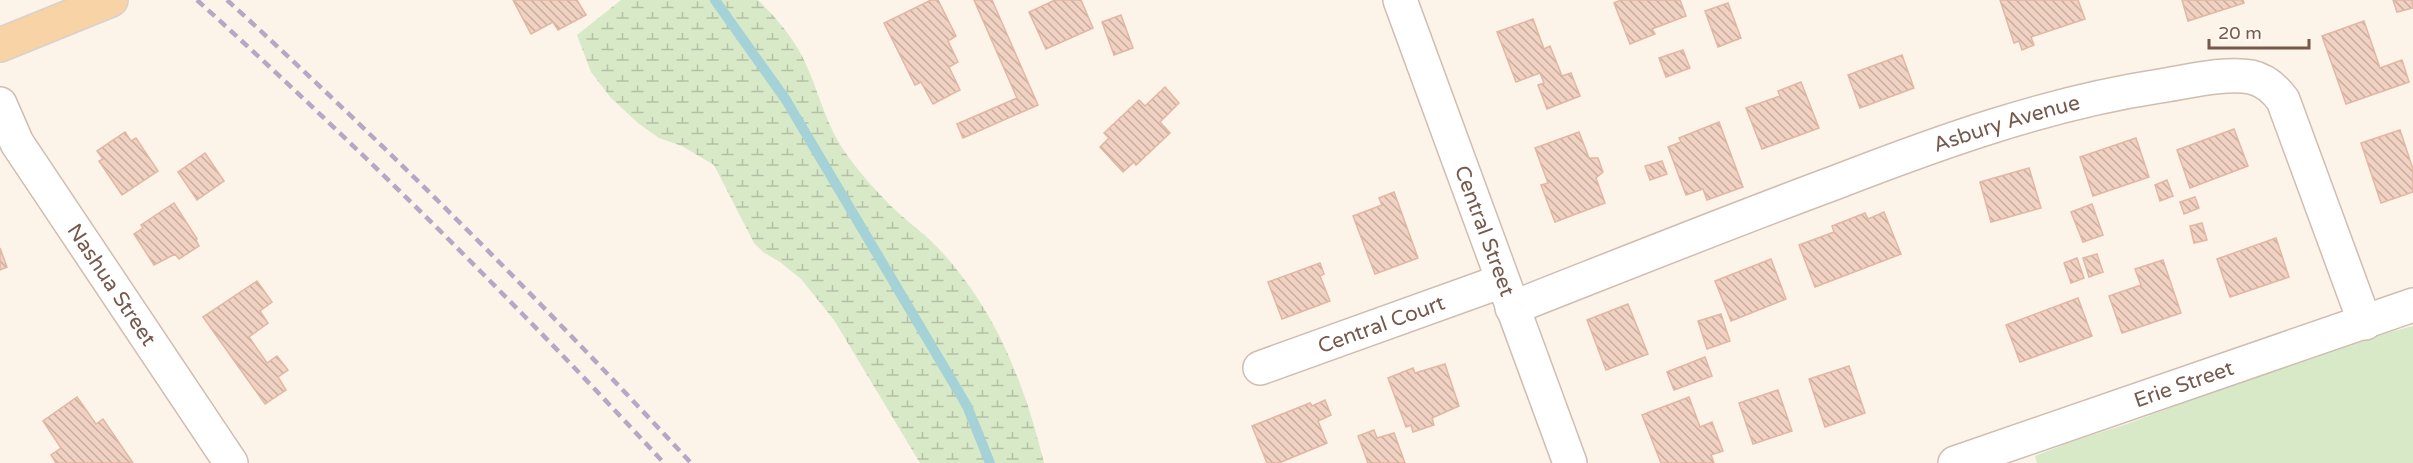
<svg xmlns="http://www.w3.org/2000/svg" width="2413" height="463" font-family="'Varela Round',sans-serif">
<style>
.wetland{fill:url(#wetland-marsh)}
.green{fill:#d8e9c8}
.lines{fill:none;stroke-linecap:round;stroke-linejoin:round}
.stream{stroke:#a5d2d6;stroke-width:10}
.building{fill:url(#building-back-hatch);stroke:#e2b7a3;stroke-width:1.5}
.minor-casing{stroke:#d0bdb1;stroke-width:36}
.major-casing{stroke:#d9d1cd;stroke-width:36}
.minor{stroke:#fff;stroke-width:33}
.major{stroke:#f7d3a5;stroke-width:33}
.rail{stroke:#b6a7c6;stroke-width:4.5;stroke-dasharray:9 6;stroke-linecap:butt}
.labels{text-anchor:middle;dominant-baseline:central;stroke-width:4.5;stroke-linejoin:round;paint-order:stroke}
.street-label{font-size:21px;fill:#76594d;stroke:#fef8f0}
</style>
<defs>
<pattern id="wetland-marsh" width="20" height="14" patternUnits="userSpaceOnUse" patternTransform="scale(1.5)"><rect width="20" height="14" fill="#d8e9c8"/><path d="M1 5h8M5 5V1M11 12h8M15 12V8" fill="none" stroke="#b4c0a5"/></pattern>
<pattern id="building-back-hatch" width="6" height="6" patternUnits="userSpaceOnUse" patternTransform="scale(1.5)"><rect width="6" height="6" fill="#f0d1c2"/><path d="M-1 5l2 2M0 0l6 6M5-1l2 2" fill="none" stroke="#c7ada0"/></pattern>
</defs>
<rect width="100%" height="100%" fill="#fcf3e9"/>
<!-- wetland -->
<path class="wetland" d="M621,0h137c15,15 29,30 40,49 19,32 25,72 47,103 14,20 30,38 47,55 14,14 31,25 44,39 59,61 88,136 108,217h-124l-86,-143 -33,-41 -21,-17 -17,-10 -9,-9 -40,-78 -32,-19 -23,-8 -21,-15 -27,-25 -20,-26 -14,-37z"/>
<!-- green -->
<path class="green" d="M2413,326v137h-376l-2,-7 35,-14 57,-18 199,-75z"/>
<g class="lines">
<!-- stream -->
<path class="stream" d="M715,0l71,100 181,306 23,57"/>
</g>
<!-- building -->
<g class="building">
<path d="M513,0h64l9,15 -28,15 -5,-8 -22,12z"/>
<path d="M931,0h7l18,36 -8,5 10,21 -9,5 11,23 -27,14 -12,-22 -6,3 -31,-62z"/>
<path d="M974,0h18l46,105 -75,33 -6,-14 60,-26z"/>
<path d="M1055,0h26l12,28 -47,21 -17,-37z"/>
<path d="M1621,0h59l6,16 -34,13 3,5 -25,10 -16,-41z"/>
<path d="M2000,0h78l7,19 -54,18 3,8 -12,5 -3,-9 -5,2z"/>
<path d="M2182,0h61l1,3 -56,18z"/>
<path d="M2393,0h19l1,8 -16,4z"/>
<path d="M1728,3l13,35 -23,9 -13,-36z"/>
<path d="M1121,15l12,33 -19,7 -12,-33z"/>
<path d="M1533,19l11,30 6,-3 12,30 9,-3 9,23 -33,13 -9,-24 6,-2 -4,-10 -24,9 -19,-50z"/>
<path d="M2364,21l16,47 22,-8 7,22 -63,22 -24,-68z"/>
<path d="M1683,50l7,18 -24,9 -7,-19z"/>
<path d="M1902,55l12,33 -54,20 -12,-33z"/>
<path d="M1801,82l18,46 -57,21 -16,-41 34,-12 -2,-5z"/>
<path d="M1165,87l14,16 -19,19 10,11 -34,32 -2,-3 -11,10 -23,-25 9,-9 -5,-5 35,-33 6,6z"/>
<path d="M1719,122l24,65 -36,13 -4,-11 -17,6 -18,-48 13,-5 -2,-4z"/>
<path d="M2234,129l14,37 -58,22 -13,-38z"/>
<path d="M2400,130l13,39v23l-32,11 -20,-60z"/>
<path d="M125,132l6,9 5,-3 22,33 -36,24 -23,-34 4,-2 -6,-8z"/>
<path d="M1579,132l10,26h9l5,14 -7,6 9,25 -50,19 -14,-37 7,-2 -13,-35z"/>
<path d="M2136,138l13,39 -56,19 -13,-39z"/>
<path d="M205,153l19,28 -27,19 -19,-28z"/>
<path d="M1662,161l5,13 -17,6 -5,-14z"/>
<path d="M2029,168l12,40 -50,14 -11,-40z"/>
<path d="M2167,180l6,16 -13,5 -5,-16z"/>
<path d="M1394,192l24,66 -43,16 -22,-58 29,-11 -3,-7z"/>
<path d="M2195,197l4,11 -15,6 -4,-12z"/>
<path d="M174,203l23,36 -1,1 3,6 -20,13 -4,-5 -21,11 -20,-31 9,-6 -2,-3z"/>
<path d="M2092,204l11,31 -20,7 -12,-30z"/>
<path d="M1884,212l17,42 -86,33 -16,-42 35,-13 -2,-6 33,-13 3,6z"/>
<path d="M2202,223l5,17 -13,3 -4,-17z"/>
<path d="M2276,238l13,39 -59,20 -13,-38z"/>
<path d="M0,248l7,19 -7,3z"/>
<path d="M2097,254l6,18 -14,5 -6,-19z"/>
<path d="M2077,258l7,20 -13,5 -7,-20z"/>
<path d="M1771,259l15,40 -55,22 -16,-40z"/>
<path d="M2163,260l18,53 -59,20 -13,-37 32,-11 -6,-16z"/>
<path d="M1320,263l4,11 -4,2 10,25 -48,18 -14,-37z"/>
<path d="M257,281l15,21 -12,9 8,12 -19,14 18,26 10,-7 11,14 -10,7 8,13 -21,14 -62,-87z"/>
<path d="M2078,298l14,38 -72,26 -14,-37z"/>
<path d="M1628,304l20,50 -42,16 -19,-50z"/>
<path d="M1721,314l9,27 -23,8 -9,-28z"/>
<path d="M1705,357l7,19 -38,14 -7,-18z"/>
<path d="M1445,364l14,42 -27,12 2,7 -21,7 -2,-7 -5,2 -18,-49 25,-10 2,5z"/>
<path d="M1849,366l16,47 -40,14 -16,-48z"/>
<path d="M1778,390l14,41 -39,13 -14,-41z"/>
<path d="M77,397l19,27 7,-5 30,44h-77l-5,-8 10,-7 -18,-27z"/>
<path d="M1689,397l11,30 12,-5 11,29 -12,4 3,8h-53l-19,-48z"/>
<path d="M1325,400l6,15 -13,6 9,22 -48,20h-12l-15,-37 58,-23 2,3z"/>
<path d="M1374,430l3,8 17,-5 11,30h-37l-10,-27z"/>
</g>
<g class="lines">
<defs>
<g id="minor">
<path id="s1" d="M1400,0l170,463"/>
<path id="s2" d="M0,104l17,39 214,320"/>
<path id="s3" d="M1512,308c107,-42 214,-85 322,-125 106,-41 214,-80 326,-97 26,-4 66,-14 91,-9 14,3 24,12 32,23l82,223"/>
<path id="s4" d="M1260,368l242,-87"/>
<path id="s5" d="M1955,463l458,-158"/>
</g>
<path id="major" d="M0,45l111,-45"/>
</defs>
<!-- minor casing -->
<use href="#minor" class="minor-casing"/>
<!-- major casing -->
<use href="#major" class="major-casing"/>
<!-- minor -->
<use href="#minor" class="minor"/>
<!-- major -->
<use href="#major" class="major"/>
<!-- rail -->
<g class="rail">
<path d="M197,0c162,147 318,302 467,463"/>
<path d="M227,0c161,147 316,303 464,463"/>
</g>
</g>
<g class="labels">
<!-- street labels -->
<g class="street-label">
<text stroke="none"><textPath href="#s3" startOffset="528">Asbury Avenue</textPath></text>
<text stroke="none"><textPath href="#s1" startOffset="246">Central Street</textPath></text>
<text stroke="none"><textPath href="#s2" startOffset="213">Nashua Street</textPath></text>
<text stroke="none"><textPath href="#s4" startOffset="129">Central Court</textPath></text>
<text stroke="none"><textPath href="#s5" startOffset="242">Erie Street</textPath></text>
</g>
</g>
<!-- scale -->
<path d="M2209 39v9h100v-9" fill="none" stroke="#76594d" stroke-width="3"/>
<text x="2218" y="39" font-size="18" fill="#76594d" stroke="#fef8f0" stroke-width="4.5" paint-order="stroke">20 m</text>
</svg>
